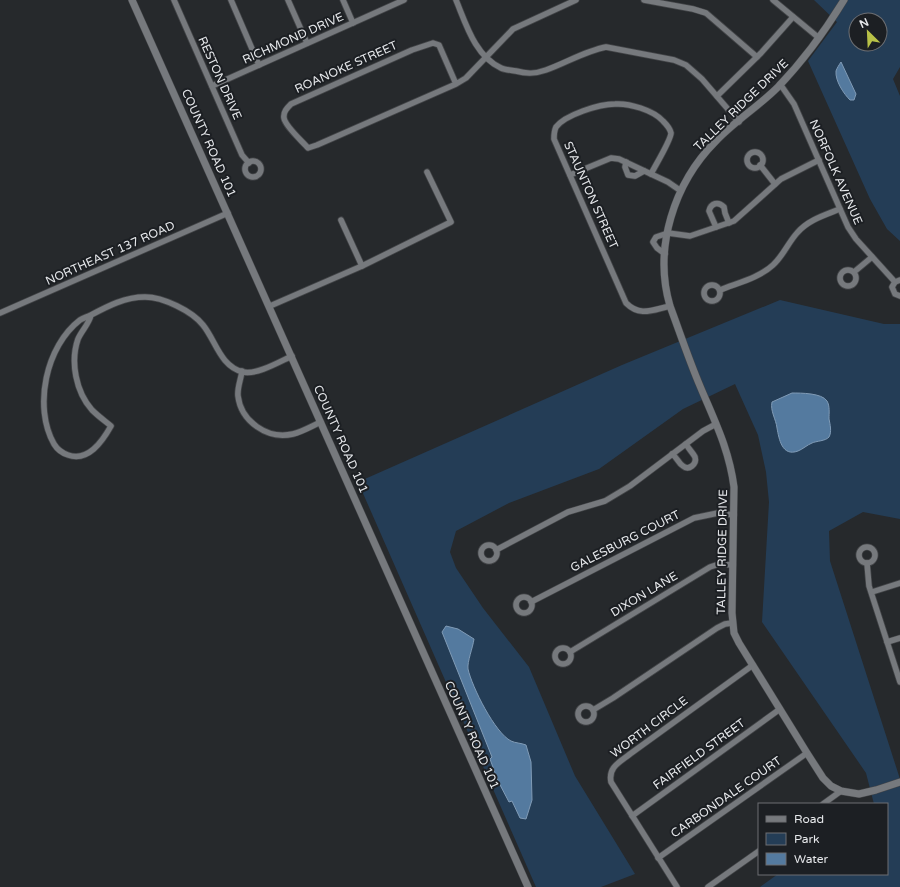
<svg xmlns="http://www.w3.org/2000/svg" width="900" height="887" font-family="'Varela Round',sans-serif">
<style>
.green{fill:#243d56;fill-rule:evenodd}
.water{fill:#547a9f;stroke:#809bb6}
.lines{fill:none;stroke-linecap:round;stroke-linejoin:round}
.minor-casing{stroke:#434548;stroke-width:7}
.tertiary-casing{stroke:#434548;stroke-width:8}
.minor{stroke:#76797d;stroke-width:5.5}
.tertiary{stroke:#76797d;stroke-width:7}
.labels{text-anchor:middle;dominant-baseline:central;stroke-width:4;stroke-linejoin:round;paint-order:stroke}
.street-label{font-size:12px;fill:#e6e8eb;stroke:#1c1f23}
</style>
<rect width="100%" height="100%" fill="#26292c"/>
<!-- green -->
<g class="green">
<path d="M814,0h86v67l-7,12 7,17v145l-13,-12 -17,-30 -62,-138 29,-39zM856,20h24v24h-24z"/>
<path d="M780,300l104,24h16v195l-37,-7 -34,19 1,30 70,218v108h-140l18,-13h109v-70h-13l-8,-31 -104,-151 7,-120 -3,-30 -8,-37 -23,-51 -52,25 -84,60 -90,34 -53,28 -6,21 6,16 27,40 46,59 46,109 60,98 -34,13h-65l-178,-405 264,-117z"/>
</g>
<!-- water -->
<g class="water">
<path d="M841,62l15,32 -2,6h-4c-6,-6 -15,-19 -14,-29 1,-3 3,-6 5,-9z"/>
<path d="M792,393c9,0 30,0 35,8 3,5 2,12 2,18 1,5 3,13 0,18 -3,4 -13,4 -17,6 -5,2 -9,6 -14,8 -16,6 -19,-12 -21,-23 -1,-9 -7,-17 -5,-26z"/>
<path d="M446,626l12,3 16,10c-1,8 -7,23 -6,30 4,18 27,64 43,72 4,2 10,2 15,4l5,17 1,38 -6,19 -6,-1 -8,-17 -3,1 -11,-21 -8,-22 2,-2 -50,-125z"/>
</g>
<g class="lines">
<defs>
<g id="minor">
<path d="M174,0l68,155 7,8"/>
<path d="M231,0l28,65"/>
<path d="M288,0l19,43"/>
<path d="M343,0l10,23"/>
<path d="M456,0c10,24 19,56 45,68 4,2 10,2 15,3 11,3 19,3 30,-1 20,-7 39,-19 60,-23l68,13 12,5 16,14 37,43"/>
<path d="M644,0l49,9 13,4 51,44"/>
<path d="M773,0l46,38"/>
<path d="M456,84l-17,-39 -6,-2 -21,7 -121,54c-4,4 -8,8 -7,14 1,8 18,23 24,30l9,-3 139,-61 10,-6 47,-49 63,-29"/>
<path d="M780,84l14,20 54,123 8,12 39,43"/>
<path d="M212,86l192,-86"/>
<path d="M717,96l44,-43 32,-36"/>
<circle cx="755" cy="160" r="8"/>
<circle cx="253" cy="169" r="8"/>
<path d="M626,162l-1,5 3,8 7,1 9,-5"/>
<path d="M760,165l15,19"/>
<path d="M651,174c4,-8 20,-34 20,-41 -1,-5 -5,-9 -8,-12 -10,-11 -34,-18 -48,-17 -16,0 -50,11 -59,23 -2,4 -2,8 -2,12l72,164c14,14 26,7 44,3"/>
<path d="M570,175l41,-17 8,1 49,23 13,9"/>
<path d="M341,220l21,46"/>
<path d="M716,227l-7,-16c2,-8 9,-10 15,-4l1,6 4,10"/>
<path d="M665,254l-8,-6 -4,-6 3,-5 12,-4 22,3 44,-15 47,-42 38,-19"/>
<circle cx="848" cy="278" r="8"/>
<path d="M854,272l18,-15"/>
<path d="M900,280l-5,2 -3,5 3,7 5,2"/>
<circle cx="712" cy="293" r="8"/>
<path d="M720,290c17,-7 39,-12 53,-25 10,-9 15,-22 24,-32 11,-13 28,-18 43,-24"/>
<path d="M270,306l92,-40 89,-44 -24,-50"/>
<path d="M0,313l228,-100"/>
<path d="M91,315c-2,9 -9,15 -13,24 -8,23 -2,53 14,71 6,6 13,11 19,16 -9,16 -23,36 -43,29 -6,-2 -11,-6 -14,-11 -21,-37 -8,-98 26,-124 3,-2 7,-3 11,-5 17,-9 34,-18 54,-18 18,0 47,14 58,28 13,16 17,41 40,47 14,3 36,-10 49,-16"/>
<path d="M242,371c-1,8 -5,17 -4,25 3,25 29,44 55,38 9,-2 19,-8 28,-12"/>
<path d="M672,454c5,3 6,9 11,12 6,5 14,-2 12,-9 -2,-4 -7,-9 -9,-13"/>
<circle cx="489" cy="553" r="8"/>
<circle cx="867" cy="555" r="8"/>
<path d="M496,550l72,-38 37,-11 25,-15 73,-55 13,-7"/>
<path d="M867,563l2,23 31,96"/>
<path d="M872,592l28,-9"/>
<circle cx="524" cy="605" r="8"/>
<path d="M531,602l163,-84 24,-5 16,2"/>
<path d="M887,642l13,-4"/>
<circle cx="563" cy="656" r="8"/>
<path d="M570,652l140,-85 9,-3 14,1"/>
<circle cx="586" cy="714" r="8"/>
<path d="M593,710l20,-12 104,-70 8,-4 7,-1"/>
<path d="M823,804l18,-13"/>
<path d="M632,816l148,-107"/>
<path d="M658,858l149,-105"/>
<path d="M677,887l-66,-105c-3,-15 9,-20 19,-28l123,-89"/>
<path d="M708,887l51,-36"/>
</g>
<g id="tertiary">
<path d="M132,0l396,887"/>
<path d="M844,0c-19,31 -41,61 -66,87 -19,19 -43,34 -62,54 -42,42 -63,107 -46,165 10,27 19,54 30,80 15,36 29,63 34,101l-2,126 2,20 5,10 68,110 16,25 8,8 10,5 18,3 17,-4 24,-8"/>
</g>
</defs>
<!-- minor casing -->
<use href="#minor" class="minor-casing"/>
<!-- tertiary casing -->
<use href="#tertiary" class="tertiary-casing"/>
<!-- minor -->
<use href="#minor" class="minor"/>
<!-- tertiary -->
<use href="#tertiary" class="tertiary"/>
</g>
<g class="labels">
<!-- street labels -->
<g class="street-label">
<text transform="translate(293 38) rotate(-24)">RICHMOND DRIVE</text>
<text transform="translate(346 67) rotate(-24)">ROANOKE STREET</text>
<text transform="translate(220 78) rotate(66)">RESTON DRIVE</text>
<text transform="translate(741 105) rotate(-44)">TALLEY RIDGE DRIVE</text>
<text transform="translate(209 143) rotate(66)">COUNTY ROAD 101</text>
<text transform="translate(836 172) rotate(66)">NORFOLK AVENUE</text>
<text transform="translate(591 195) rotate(66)">STAUNTON STREET</text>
<text transform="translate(110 253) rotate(-24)">NORTHEAST 137 ROAD</text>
<text transform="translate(341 439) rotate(66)">COUNTY ROAD 101</text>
<text transform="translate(625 541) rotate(-27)">GALESBURG COURT</text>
<text transform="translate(722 552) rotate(-89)">TALLEY RIDGE DRIVE</text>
<text transform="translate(644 594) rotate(-31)">DIXON LANE</text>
<text transform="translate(649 727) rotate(-37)">WORTH CIRCLE</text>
<text transform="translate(472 735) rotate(66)">COUNTY ROAD 101</text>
<text transform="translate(699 754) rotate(-36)">FAIRFIELD STREET</text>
<text transform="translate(726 797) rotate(-35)">CARBONDALE COURT</text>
</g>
</g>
<!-- legend -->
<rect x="758" y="803" width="130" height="72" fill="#1c1f23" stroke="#6d6f73"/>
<rect x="766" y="816" width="20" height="6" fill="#76797d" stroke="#6d6f73"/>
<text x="794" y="823" font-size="12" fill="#e6e8eb">Road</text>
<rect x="766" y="833" width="20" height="12" fill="#243d56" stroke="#6d6f73"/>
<text x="794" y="843" font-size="12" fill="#e6e8eb">Park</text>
<rect x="766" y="853" width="20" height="12" fill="#547a9f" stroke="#6d6f73"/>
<text x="794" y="863" font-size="12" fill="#e6e8eb">Water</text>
<!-- north arrow -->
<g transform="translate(868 32) rotate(336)"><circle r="19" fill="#1c1f23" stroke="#6d6f73"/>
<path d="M0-3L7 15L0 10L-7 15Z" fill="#b8c147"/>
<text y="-6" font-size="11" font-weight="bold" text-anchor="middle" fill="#e6e8eb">N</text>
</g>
</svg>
